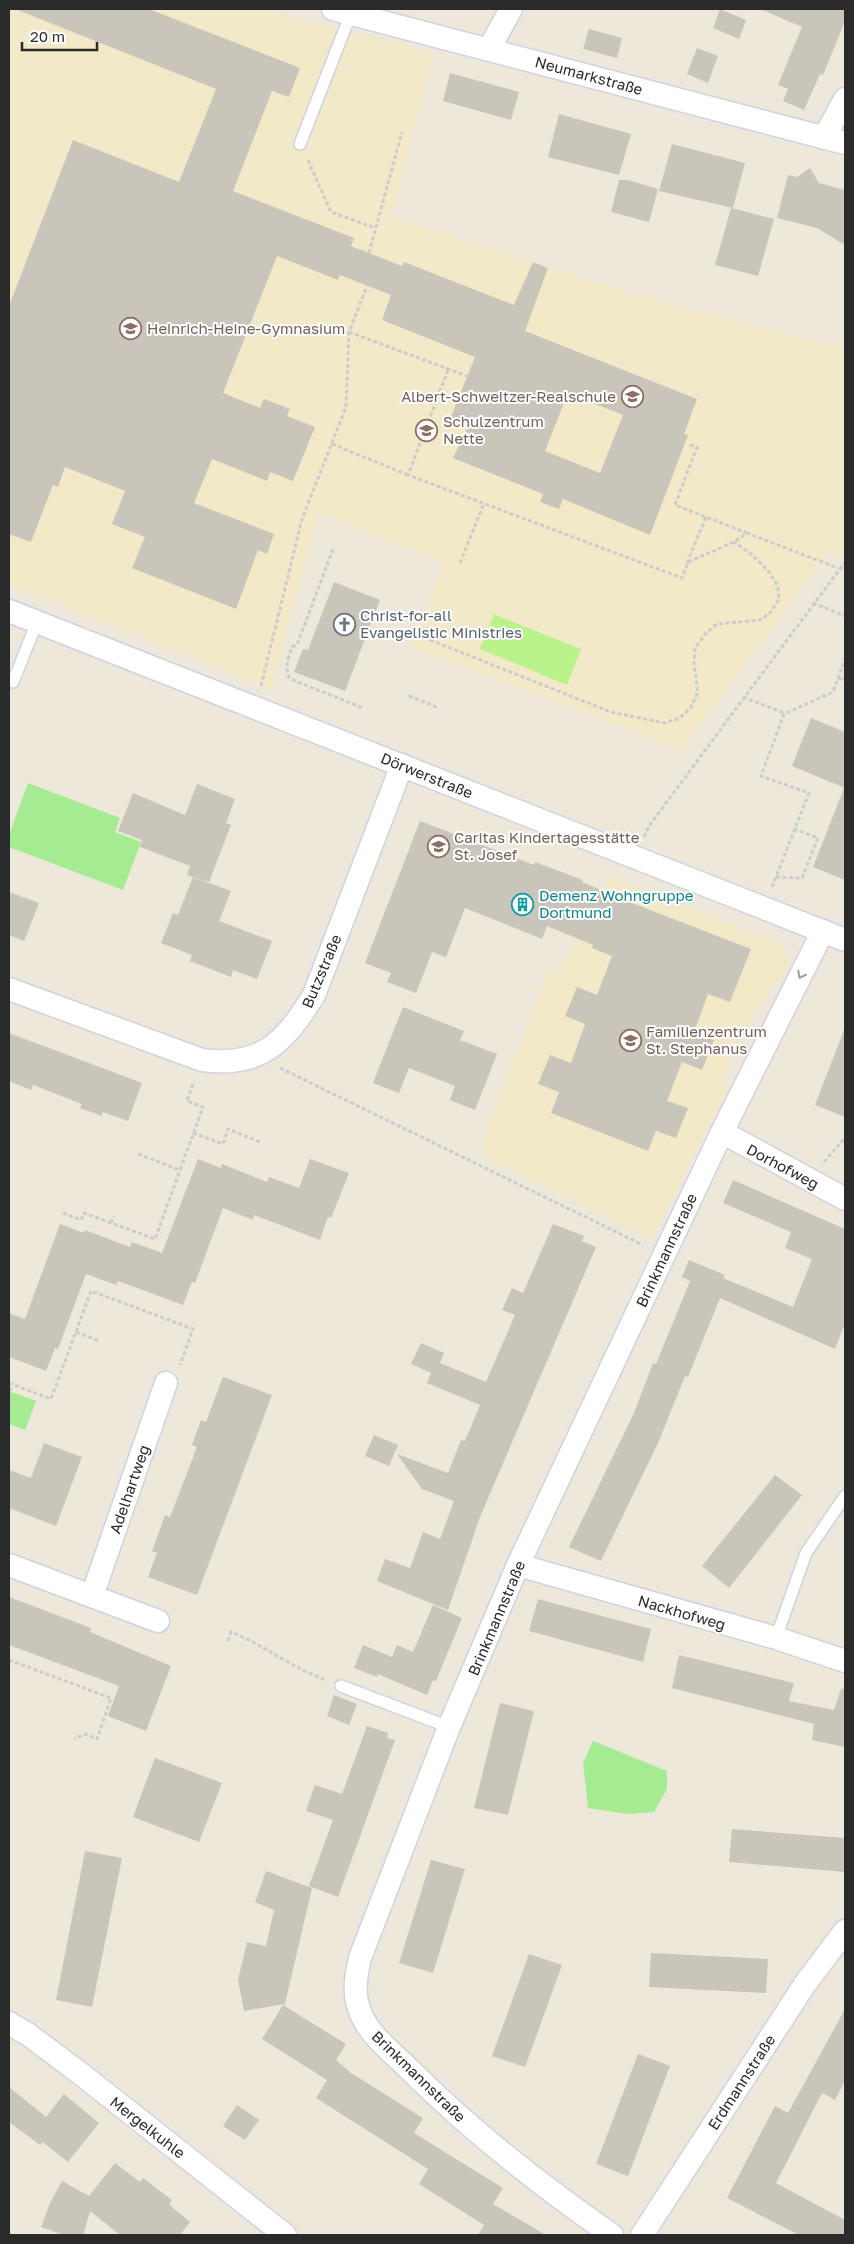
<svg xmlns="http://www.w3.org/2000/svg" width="854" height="2244" font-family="'Golos Text',sans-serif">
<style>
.education{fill:#f2e9c8}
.green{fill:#a4eb91}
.pitch{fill:#baf38b}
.building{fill:#c9c5ba;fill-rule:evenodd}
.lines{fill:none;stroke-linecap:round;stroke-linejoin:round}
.service-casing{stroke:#d0d1e5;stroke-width:14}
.minor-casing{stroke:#d0d1e5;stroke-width:25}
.path{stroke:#ccc;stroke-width:3;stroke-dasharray:4 2.5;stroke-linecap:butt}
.service{stroke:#fff;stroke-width:11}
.minor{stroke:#fff;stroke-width:22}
.oneway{stroke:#9f9f9f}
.labels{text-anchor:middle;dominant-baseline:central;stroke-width:4;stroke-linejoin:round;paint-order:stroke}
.street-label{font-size:15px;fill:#2a2a2a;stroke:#fff}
.education-label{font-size:15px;fill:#785e54;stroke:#fff;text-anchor:start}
.worship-label{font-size:15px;fill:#5b616d;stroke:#fff;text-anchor:start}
.culture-label{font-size:15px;fill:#0d838f;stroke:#fff;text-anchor:start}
</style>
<rect width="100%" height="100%" fill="#eee8db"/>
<!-- education -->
<g class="education">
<path d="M9,9h254l171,44 -43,164 237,75 217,57v202l-3,2 -13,-2 -147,199 -271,-103 33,-84 -126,-51 -46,177 -263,-105z"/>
<path d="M609,877l173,67 7,18 -9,17 -26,33 -28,57 -1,10 7,19 -14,21 -6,1 -60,119 -169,-83 1,-22 65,-165 9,3z"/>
</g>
<!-- green -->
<g class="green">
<path d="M28,783l92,35 -5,14 26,10 -18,48 -114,-43v-12z"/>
<path d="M9,1391l27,10 -11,29 -16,-6z"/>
<path d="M593,1741l74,30v18l-13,23 -26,2 -40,-6 -5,-45z"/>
</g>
<!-- pitch -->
<path class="pitch" d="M494,614l87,35 -14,36 -87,-36z"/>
<!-- building -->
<g class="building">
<path d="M15,9h134l151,59 -11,29 -17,-6 -39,100 121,47 -3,8 51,20 2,-4 110,43 19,-43 15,6 -23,63 172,68 -13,35 4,1 -38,100 -87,-36 -4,10 -19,-7 3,-8 -90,-36 14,-29 -19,-5 27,-67 -93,-37 9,-25 -51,-20 -2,5 -61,-24 -54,137 37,15 4,-9 26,10 -3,7 28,11 -22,54 -23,-9 -3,9 -55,-22 -18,44 80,31 -7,20 -9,-4 -22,59 -104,-41 13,-31 -33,-13 13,-33 -60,-24 -7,20 -5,-2 -22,57 -22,-8v-228l64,-166 106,42 37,-93zM568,393l55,22 -23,58 -55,-22z"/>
<path d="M720,9l26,11 -7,19 -26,-11z"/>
<path d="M760,9h85v12l-22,54 -3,-1 -16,36 -21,-9 5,-12 -10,-4 24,-58z"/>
<path d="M589,29l33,9 -5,20 -34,-9z"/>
<path d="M697,48l21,8 -10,27 -21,-9z"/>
<path d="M450,73l69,19 -8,28 -68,-19z"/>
<path d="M559,114l72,20 -12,41 -71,-18z"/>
<path d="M672,144l73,19 -12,45 -74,-17z"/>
<path d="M810,168l9,15 26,7v55l-28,-17 -40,-10 11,-43 9,2z"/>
<path d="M619,180h9l30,9 -9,33 -38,-10z"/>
<path d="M731,208l43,11 -16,57 -43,-11z"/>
<path d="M334,582l46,18 -35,91 -51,-19 9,-23 5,1z"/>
<path d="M811,718l34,14v56l-53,-22z"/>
<path d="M197,784l38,15 -9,24 5,2 -22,57 -22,-7 3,-9 -50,-19 2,-7 -24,-9 15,-38 52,22z"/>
<path d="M844,788h1v92l-32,-13z"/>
<path d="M420,821l114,44 1,-3 48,18 -1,2 50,21 119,46 -21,53 -22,-8 -14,38 20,8 -12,30 -20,-8 -15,39 21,7 -12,30 -20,-7 -8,20 -97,-38 8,-21 -21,-8 12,-29 21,8 14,-39 -20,-8 12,-29 20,8 15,-39 -20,-8 1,-3 -46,-19 -5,13 -77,-31 -19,49 -14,-5 -16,41 -29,-11 4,-9 -26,-10z"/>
<path d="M193,877l38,14 -12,30 53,20 -15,38 -24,-9 -2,7 -41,-16 2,-6 -31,-12 12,-30 5,2z"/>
<path d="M9,892l30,11 -15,38 -15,-6z"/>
<path d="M403,1007l61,24 -4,9 37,14 -22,56 -25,-10 5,-14 -46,-18 -10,25 -26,-10z"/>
<path d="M844,1030h1v87l-30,-12z"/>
<path d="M9,1033l133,50 -14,38 -25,-9 -1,4 -22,-8 2,-4 -49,-19 -2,5 -22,-9z"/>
<path d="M198,1159l23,9 1,-4 45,18 2,-5 30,11 11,-29 39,14 -18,45 -3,-1 -8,23 -66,-25 -1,5 -30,-12 -28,75 -3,-1 -9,23 -65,-24 -2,4 -30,-11 -28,75 -3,-1 -9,23 -37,-14v-44l16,6 35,-95 24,9 1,-3 45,17 2,-5 30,11z"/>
<path d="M733,1180l112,49v94l-10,26 -115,-51 -32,79 -3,-1 -27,67 -57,118 -32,-14 65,-134 19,-50 3,1 34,-83 -8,-4 7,-17 36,15 -2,3 70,29 19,-48 -27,-11 6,-16 -68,-29z"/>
<path d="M553,1224l31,12 -2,5 14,6 -116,270 -32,93 -71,-29 8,-22 25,9 13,-36 17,7 14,-38 -32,-12 -25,-35 51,19 13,-33 4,1 15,-36 -53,-22 4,-10 -20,-9 10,-21 23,10 -4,10 46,19 29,-67 -13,-5 10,-22 11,5z"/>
<path d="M223,1377l49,18 -75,200 -49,-18 9,-24 -5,-2 13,-36 5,2 27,-70 -5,-2 9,-25 5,2z"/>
<path d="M374,1435l24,10 -9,21 -24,-10z"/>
<path d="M44,1443l38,14 -26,69 -47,-18v-38l22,8z"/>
<path d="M775,1475l27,20 -73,93 -27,-22z"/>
<path d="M9,1597l82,31 -1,4 81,34 -25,65 -38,-15 11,-30 -110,-41z"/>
<path d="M538,1599l113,30 -8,33 -114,-31z"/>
<path d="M433,1605l29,13 -26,63 -3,-1 -6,15 -49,-21 -1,3 -23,-9 9,-23 29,12 5,-12 16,7z"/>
<path d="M679,1655l115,28 -5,18 45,9 7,-21h4v58l-33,-7 2,-16 -142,-36z"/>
<path d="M334,1695l23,9 -8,21 -22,-9z"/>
<path d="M500,1703l34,8 -26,104 -34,-7z"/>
<path d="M367,1726l21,7 -1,5 8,2 -57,157 -29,-11 24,-66 -27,-9 9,-26 27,9z"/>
<path d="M155,1758l67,25 -23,59 -66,-25z"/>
<path d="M732,1829l113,9v34l-116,-10z"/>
<path d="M85,1851l37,7 -30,149 -36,-7z"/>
<path d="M431,1860l34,9 -32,104 -34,-10z"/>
<path d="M266,1871l46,17 -27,116 -41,7 -6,-31 9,-38 19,4 8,-36 -19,-8z"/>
<path d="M651,1953l117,6 -2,34 -117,-6z"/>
<path d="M529,1954l33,11 -37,102 -33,-11z"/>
<path d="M283,2005l63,39 -10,16 15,13 72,45 -9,15 89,55 -10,16 53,31h-68l6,-10 -65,-41 9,-15 -112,-71 11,-18 -65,-41z"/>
<path d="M845,2009v72l-10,19 -13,-7 -46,90 69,37v15h-46l-72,-37 48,-92 13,7z"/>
<path d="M638,2054l32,12 -42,110 -32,-12z"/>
<path d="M9,2087l37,30 18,-23 35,29 -31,39 -25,-20 -3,3 -31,-23z"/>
<path d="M237,2105l22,15 -14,20 -22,-14z"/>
<path d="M115,2163l25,19 3,-4 29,22 -3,4 4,4 17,14 -10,13h-60l-30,-24 -7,24h-20l-22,-8 9,-24 12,-22 27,15z"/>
</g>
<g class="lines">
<defs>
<g id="service">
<path d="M300,144l51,-131"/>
<path d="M13,682l24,-60"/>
<path d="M776,1638l30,-85 39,-57"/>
<path d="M341,1686l108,41"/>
</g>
<g id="minor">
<path d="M333,9l512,134"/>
<path d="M489,49l22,-40"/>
<path d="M824,138l21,-39"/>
<path d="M9,611l836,329"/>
<path d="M9,989l193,71c59,8 83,-18 112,-65l88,-230"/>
<path d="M722,1132l123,67"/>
<path d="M9,1565l149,56"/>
<path d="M518,1565l258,73 69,23"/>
<path d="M92,1596l74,-213"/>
<path d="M9,2023l20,12 52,39 204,161"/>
<path d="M612,2235c-72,-50 -140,-103 -202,-165 -15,-15 -36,-31 -46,-50 -12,-21 -9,-40 -4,-62l89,-231 69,-162 204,-433 101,-201"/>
<path d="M642,2235l163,-251 40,-53"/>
</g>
</defs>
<!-- service casing -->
<use href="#service" class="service-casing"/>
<!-- minor casing -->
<use href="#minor" class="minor-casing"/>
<!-- path -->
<g class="path">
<path d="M308,160l23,52 44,16"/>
<path d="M369,253l33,-121"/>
<path d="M349,332l118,44"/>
<path d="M448,370l-40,105 274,103 6,-16 46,-20 13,-9 91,35"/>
<path d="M332,444l76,31"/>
<path d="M690,445l7,2 -22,58 72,28"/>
<path d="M333,549l-36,96 -5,2c-4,12 -8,20 -2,32l73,29"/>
<path d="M460,563l24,-60"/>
<path d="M687,563l19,-46"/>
<path d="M813,603l32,13"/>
<path d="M430,640l181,72 53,11 16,-5 11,-11 7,-15 -4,-28 1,-16 12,-16 10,-8 43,-4 11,-8 8,-13 -1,-12 -8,-14 -19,-19 -17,-12"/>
<path d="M838,678l6,2 1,-4"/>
<path d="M261,686l41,-167 44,-112 3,-75 18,-46"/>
<path d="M409,696l30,12"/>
<path d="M743,697l41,16"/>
<path d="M644,837l5,-11 196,-264"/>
<path d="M776,877l26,1 16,-40 -23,-9"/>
<path d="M772,887l37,-94 -48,-17 23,-62 49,-22 12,-33"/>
<path d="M280,1068l363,177"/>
<path d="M193,1133l30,11 5,-15 32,13"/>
<path d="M138,1154l42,16 23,-63 -16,-6 7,-20"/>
<path d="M824,1162l21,-24"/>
<path d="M63,1213l18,7 3,-7 71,26 25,-69"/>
<path d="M111,1223l3,-7"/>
<path d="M76,1332l23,9"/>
<path d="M9,1383l42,16 40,-108 102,38 -13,36"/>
<path d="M10,1391l2,-6"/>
<path d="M228,1641l3,-9c33,13 61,36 95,48"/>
<path d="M9,1660l102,38 -14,41 -12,-5 -11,5"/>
</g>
<!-- service -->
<use href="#service" class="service"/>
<!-- minor -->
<use href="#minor" class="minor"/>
</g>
<!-- one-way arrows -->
<defs><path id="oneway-chevron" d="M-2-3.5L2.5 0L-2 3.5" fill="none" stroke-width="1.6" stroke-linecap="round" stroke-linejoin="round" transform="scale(1.25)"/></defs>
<use class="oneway" href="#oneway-chevron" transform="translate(801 975) rotate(117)"/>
<!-- icons -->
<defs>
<symbol id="school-ring" viewBox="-11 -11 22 22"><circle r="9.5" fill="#fff" stroke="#8d6e63" stroke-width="1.5"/><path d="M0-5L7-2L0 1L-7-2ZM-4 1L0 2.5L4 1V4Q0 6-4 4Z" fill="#8d6e63"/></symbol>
<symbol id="church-ring" viewBox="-11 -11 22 22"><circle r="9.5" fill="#fff" stroke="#6b7280" stroke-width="1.5"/><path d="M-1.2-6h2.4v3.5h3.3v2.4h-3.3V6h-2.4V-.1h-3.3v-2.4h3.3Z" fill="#6b7280"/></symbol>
<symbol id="building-ring" viewBox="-11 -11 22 22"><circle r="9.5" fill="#fff" stroke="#0f9aa8" stroke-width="1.5"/><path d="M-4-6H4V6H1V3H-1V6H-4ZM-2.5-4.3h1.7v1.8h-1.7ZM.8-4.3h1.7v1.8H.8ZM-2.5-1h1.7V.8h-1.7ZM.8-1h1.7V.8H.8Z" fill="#0f9aa8"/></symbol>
</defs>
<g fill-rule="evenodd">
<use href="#school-ring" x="118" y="316" width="25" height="25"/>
<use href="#school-ring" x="620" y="384" width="25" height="25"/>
<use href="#school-ring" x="414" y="418" width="25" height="25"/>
<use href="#church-ring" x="332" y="612" width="25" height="25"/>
<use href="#school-ring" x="426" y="834" width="25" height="25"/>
<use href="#building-ring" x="510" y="892" width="25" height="25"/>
<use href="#school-ring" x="618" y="1028" width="25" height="25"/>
</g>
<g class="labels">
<!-- street labels -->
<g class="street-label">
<text transform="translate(589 75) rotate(15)">Neumarkstraße</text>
<text transform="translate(427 775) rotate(22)">Dörwerstraße</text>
<text transform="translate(321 971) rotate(-67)">Butzstraße</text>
<text transform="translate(783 1166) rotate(28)">Dorhofweg</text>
<text transform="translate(666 1250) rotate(-65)">Brinkmannstraße</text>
<text transform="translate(129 1489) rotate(-71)">Adelhartweg</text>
<text transform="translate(682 1612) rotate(16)">Nackhofweg</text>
<text transform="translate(496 1618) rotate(-67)">Brinkmannstraße</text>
<text transform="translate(419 2076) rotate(44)">Brinkmannstraße</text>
<text transform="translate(741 2082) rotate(-57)">Erdmannstraße</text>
<text transform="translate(148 2127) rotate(38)">Mergelkuhle</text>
</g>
<!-- education labels -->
<g class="education-label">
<text x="147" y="328">Heinrich-Heine-Gymnasium</text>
<text x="616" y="396" text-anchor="end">Albert-Schweitzer-Realschule</text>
<text x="443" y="421">Schulzentrum<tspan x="443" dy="17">Nette</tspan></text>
<text x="454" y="837">Caritas Kindertagesstätte<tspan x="454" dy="17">St. Josef</tspan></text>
<text x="646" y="1031">Familienzentrum<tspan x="646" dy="17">St. Stephanus</tspan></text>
</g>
<!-- worship labels -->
<g class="worship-label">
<text x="360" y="615">Christ-for-all<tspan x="360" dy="17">Evangelistic Ministries</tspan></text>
</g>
<!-- culture labels -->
<g class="culture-label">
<text x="539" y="895">Demenz Wohngruppe<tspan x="539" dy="17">Dortmund</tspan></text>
</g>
</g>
<!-- border -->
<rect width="854" height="2244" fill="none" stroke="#2a2a2a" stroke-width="20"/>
<!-- scale -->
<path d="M22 42v8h75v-8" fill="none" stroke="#2a2a2a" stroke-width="2.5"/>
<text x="30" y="42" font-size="15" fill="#2a2a2a" stroke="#ffffff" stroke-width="4" paint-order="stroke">20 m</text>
</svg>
